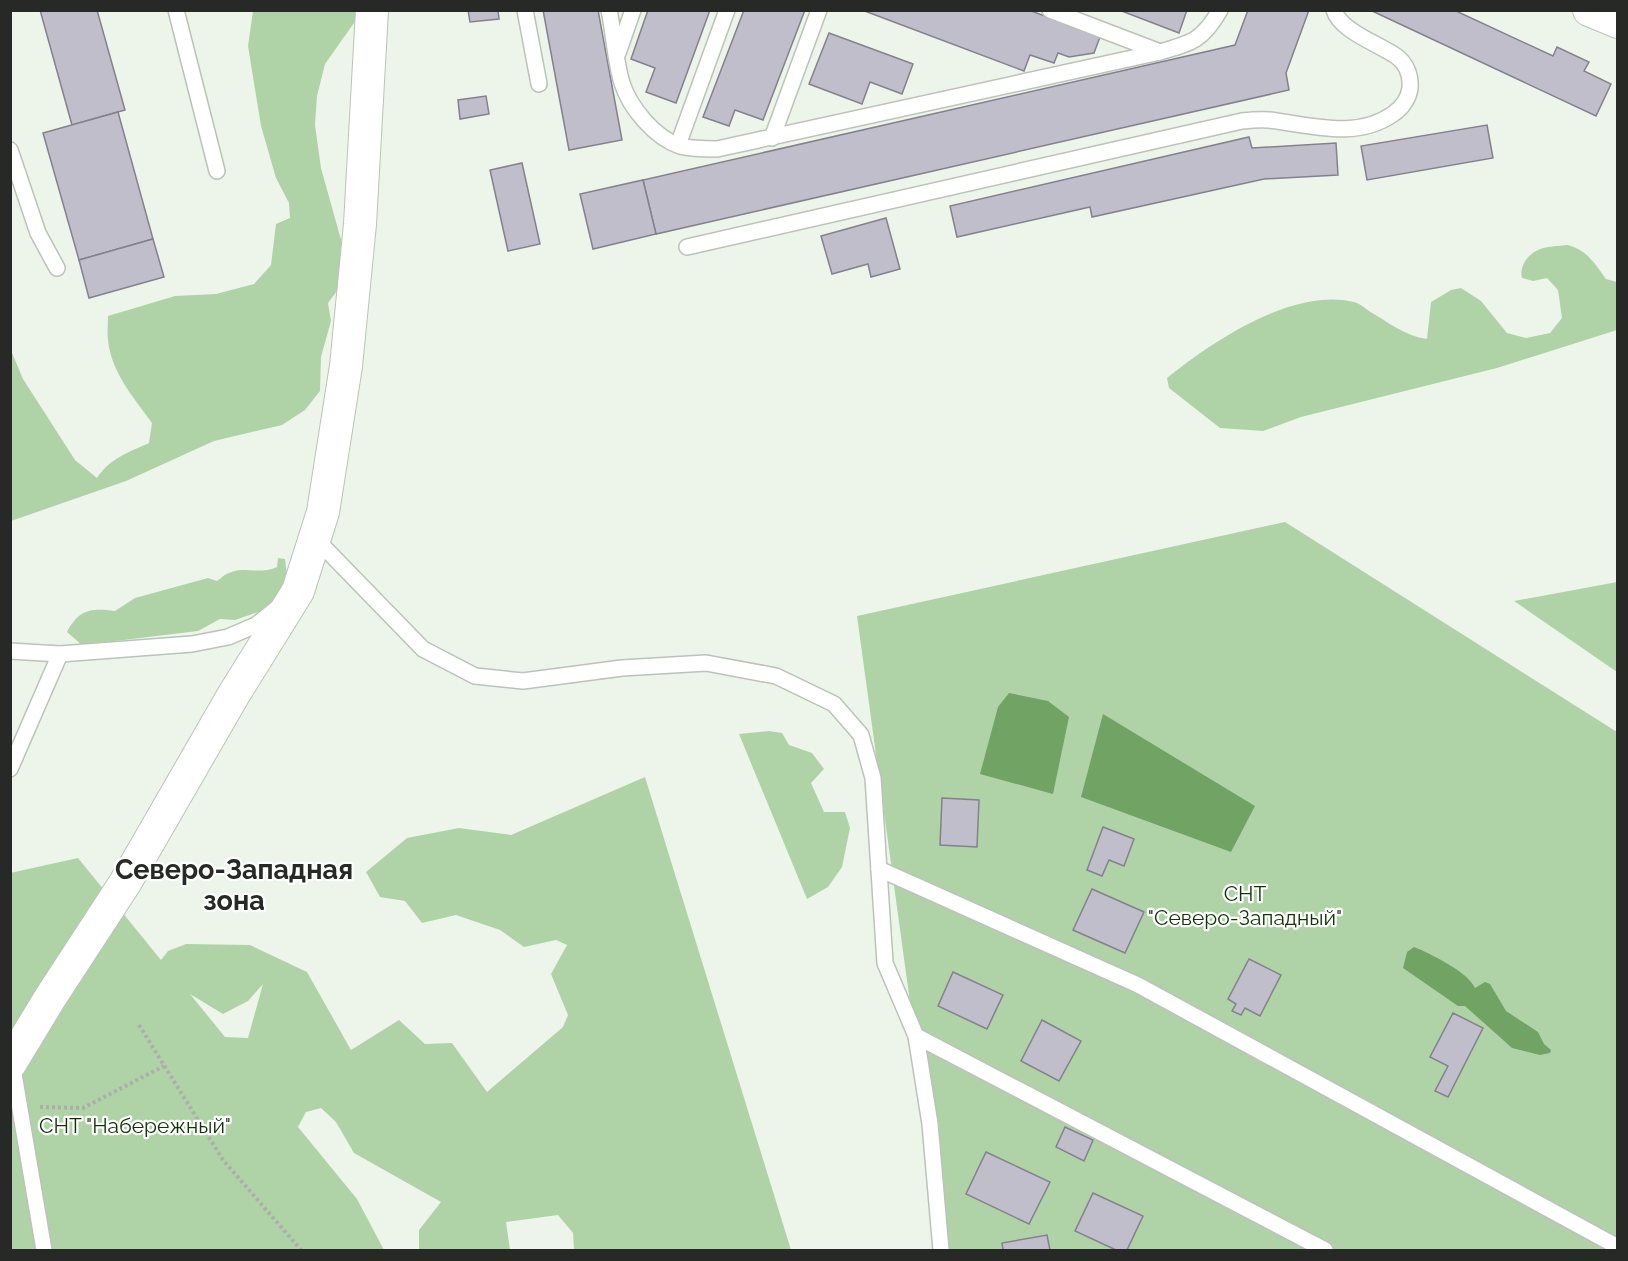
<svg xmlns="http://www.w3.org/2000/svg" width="1628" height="1261" font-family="Raleway,sans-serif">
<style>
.green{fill:#afd3a7;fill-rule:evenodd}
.water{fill:#70a364}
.building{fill:#c0beca;stroke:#84818c;stroke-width:1.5}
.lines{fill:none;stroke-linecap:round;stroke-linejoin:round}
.lane-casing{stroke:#bbc3b9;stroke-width:18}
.street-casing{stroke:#bbc3b9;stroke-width:34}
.path{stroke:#aab0a8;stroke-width:4;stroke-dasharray:3 3;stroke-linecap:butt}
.lane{stroke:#fff;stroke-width:15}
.street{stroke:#fff;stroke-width:32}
.labels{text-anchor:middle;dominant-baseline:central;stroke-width:4.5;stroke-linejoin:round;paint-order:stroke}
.park-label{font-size:21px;fill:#113407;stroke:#fff}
.district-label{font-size:27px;font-weight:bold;fill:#262925;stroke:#fff}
</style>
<rect width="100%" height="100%" fill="#edf5eb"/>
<!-- green -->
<g class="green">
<path d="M253,11h108l-7,12 -29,41 -8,32 -2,29 6,43 22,79v36l-15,20 3,18 -10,36 -1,34 -15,19 -23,15 -68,16 -88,40 -115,40 -1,-173 13,31 52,81 22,18c12,-19 32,-26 52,-35l3,-20c-18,-25 -41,-51 -44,-83 -1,-8 0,-16 0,-24l67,-20 41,-2 38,-10 17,-19 5,-41 14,-6 -1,-15 -13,-25 -15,-52 -13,-80z"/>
<path d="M1568,245c19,5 27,19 38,34l11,3v48l-120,38 -196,49 -38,14 -43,-3 -51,-40 -2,-10c44,-36 126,-91 187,-76 5,1 11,6 15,9 19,11 36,25 58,28l4,-37 20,-12 10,-2 20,13 26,32 19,5 24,-5 12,-15 -4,-28 -11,-12 -14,3 -11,-3c-3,-11 5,-23 16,-28 7,-4 21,-4 30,-5z"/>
<path d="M1285,522l332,210v518h-673l-87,-634z"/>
<path d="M278,558l7,1 2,17 -8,23 -18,12 -26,9 -15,-1 -22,12 -116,14 -15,-13c12,-23 24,-24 48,-21l20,-13 73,-20 9,3c4,-3 8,-7 12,-8 16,-7 32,2 48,-6z"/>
<path d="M1617,582v90l-103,-71z"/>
<path d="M769,731l13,2 7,12 23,8 12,16 -13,14 13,29h21l5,16 -8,39 -14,20 -21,12 -68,-165z"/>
<path d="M645,777l146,473h-217l-1,-17 -15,-18 -52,7 4,28h-91v-20l22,-28 -87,-49 -18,-31 -15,-14 -15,4 -8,15 59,72 27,51h-373l-1,-377 68,-15 83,102 7,-9 18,-7 64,1 57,27 44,78 48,-30 26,24 27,-1 35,49 76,-65 5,-12 -17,-41 16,-29 -11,-5 -32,7 -24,-17 -44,-15 -34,8 -17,-22 -25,-4 -14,-25 41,-34 52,-10 52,7zM263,984l-15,54 -23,-1 -35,-43 33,20 25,-13z"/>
</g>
<!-- water -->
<g class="water">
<path d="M1009,693l39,8 21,16 -16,77 -73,-20 18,-67z"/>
<path d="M1103,714l152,92 -24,46 -150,-55z"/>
<path d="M1414,947c17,7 54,25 61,41l10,-6 5,2 16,27 32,21 6,12 7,6 -1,3 -10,2 -28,-7 -47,-42h-7l-55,-38 4,-16z"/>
</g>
<!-- building -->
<g class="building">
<path d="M40,10h57l28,100 -53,15z"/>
<path d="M468,10h30l1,9 -29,3z"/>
<path d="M543,10h55l24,130 -53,10z"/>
<path d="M648,10h62l-34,93 -30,-11 9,-24 -24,-9z"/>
<path d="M744,10h61l-42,110 -28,-10 -6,16 -26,-9z"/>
<path d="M862,10h167l71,27 -6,16 -25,4 -11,-4 -4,10 -24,-8 -6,16z"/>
<path d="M1119,10h68l-8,23z"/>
<path d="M1248,10h61l-23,63 3,17 -633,144 -13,-54 592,-135z"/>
<path d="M1370,10h84l99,46 4,-9 32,15 -5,9 27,13 -15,32z"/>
<path d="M829,33l84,31 -11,30 -32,-12 -8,22 -53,-20z"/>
<path d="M486,96l3,18 -29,5 -2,-19z"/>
<path d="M118,112l35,127 -74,21 -36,-127z"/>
<path d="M1487,125l6,33 -126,22 -6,-34z"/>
<path d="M1249,137l3,11 84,-5 2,32 -74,4 -172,38 -2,-10 -133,30 -7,-31z"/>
<path d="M522,163l18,81 -32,7 -18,-81z"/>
<path d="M643,180l13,54 -63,15 -13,-55z"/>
<path d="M886,218l14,51 -29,8 -3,-13 -36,10 -11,-38z"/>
<path d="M153,239l11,38 -75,21 -10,-38z"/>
<path d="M942,798l37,2 -2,47 -37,-2z"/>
<path d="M1103,827l31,12 -10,27 -15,-6 -7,16 -15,-6z"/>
<path d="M1092,889l52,23 -19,41 -52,-23z"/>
<path d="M1249,959l32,16 -21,41 -15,-8 -4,7 -9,-4 4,-7 -8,-5z"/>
<path d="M953,972l50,23 -16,34 -49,-23z"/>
<path d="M1453,1013l30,15 -35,69 -13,-6 13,-25 -18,-9z"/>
<path d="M1042,1020l39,21 -22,40 -38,-20z"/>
<path d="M1065,1127l28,13 -9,21 -28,-14z"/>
<path d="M986,1152l64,30 -21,42 -63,-30z"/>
<path d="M1093,1193l50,23 -16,34h-11l-41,-19z"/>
<path d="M1047,1235l3,15h-47l-1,-7z"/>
</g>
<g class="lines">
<defs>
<g id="lane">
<path d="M176,10l41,161"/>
<path d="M525,10l14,74"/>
<path d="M609,10c5,24 6,50 13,73 8,25 33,55 58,63 12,3 25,3 37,3l443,-97c32,-9 43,-12 60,-42"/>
<path d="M1050,10l110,42"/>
<path d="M618,53l15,-43"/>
<path d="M772,138l47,-128"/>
<path d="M678,145l49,-135"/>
<path d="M10,150l28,83 19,35"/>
<path d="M687,247l555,-126c9,-1 19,-2 27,-1 42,5 87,20 124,-6 9,-6 16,-16 17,-26 1,-13 -4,-25 -14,-32 -17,-12 -56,-25 -62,-46"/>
<path d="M315,538l108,111 52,27 48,5 99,-13 84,-5 70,13 58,28 27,31 12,43 12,185 31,73 14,88 11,126"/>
<path d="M10,651l50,3 132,-10 36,-7 28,-12 21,-17"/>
<path d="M10,769l50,-115"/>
<path d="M879,869l259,116 480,262"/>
<path d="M916,1036l409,214"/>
<path d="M12,1062l32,188"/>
</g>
<g id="street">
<path d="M1589,10l29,12"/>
<path d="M10,1064l40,-66 75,-115 109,-189 64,-103 25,-79 23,-146 14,-142 12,-214"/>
</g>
</defs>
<!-- lane casing -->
<use href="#lane" class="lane-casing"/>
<!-- street casing -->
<use href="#street" class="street-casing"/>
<!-- path -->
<g class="path">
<path d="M139,1025l84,135 78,90"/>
<path d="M40,1107l43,1 81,-42"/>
</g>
<!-- lane -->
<use href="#lane" class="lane"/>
<!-- street -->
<use href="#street" class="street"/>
</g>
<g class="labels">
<!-- park labels -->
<g class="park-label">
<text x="1245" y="893">СНТ<tspan x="1245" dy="24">"Северо-Западный"</tspan></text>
<text x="135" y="1125">СНТ "Набережный"</text>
</g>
<!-- district labels -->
<g class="district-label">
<text x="234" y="869">Северо-Западная<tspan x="234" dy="31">зона</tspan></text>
</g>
</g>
<!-- border -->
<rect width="1628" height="1261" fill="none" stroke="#262925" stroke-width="24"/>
</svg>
